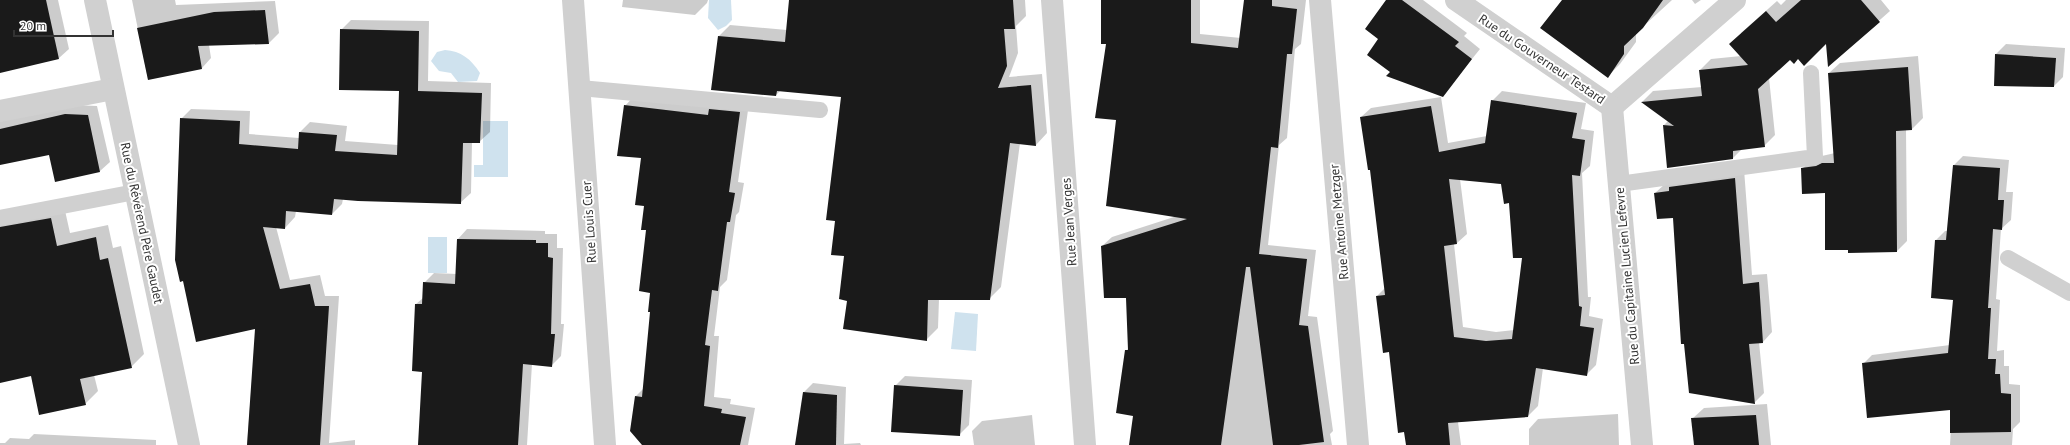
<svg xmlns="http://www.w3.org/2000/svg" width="2070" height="445" font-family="'PT Sans',sans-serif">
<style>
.water{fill:#cfe2ee}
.shadow{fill:#0003;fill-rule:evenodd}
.building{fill:#1a1a1a;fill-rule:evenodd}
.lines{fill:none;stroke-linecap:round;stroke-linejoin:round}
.lane{stroke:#d0d0d0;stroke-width:16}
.street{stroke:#d0d0d0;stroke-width:22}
.labels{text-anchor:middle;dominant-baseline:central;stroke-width:4;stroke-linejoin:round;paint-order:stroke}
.street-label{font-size:13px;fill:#333;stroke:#fff}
</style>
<rect width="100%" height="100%" fill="#fff"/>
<!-- water -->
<g class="water">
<path d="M709,0h22l1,20 -6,6 -8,4 -10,-12z"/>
<path d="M445,50c16,1 26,9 35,23l-3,8 -19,1 -7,-9 -12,-2 -8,-10 6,-9z"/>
<path d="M483,121h25v56h-34v-12h9z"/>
<rect x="428" y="237" width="19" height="36"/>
<path d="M955,312l23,2 -2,37 -25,-2z"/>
</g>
<!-- shadow -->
<g class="shadow">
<path d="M0,0h58l11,49 -10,9 -57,13 -2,-10z"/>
<path d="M132,0h43l1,5 99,-4 4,32 -10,10 -60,2 2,13 -9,10 -54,11z"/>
<path d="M623,0h85l-1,3 -12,12 -73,-8z"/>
<path d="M790,0h235l1,16 -10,10 2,27 -9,24 33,-3 5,59 -11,12 -16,-2 -19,144 -12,12h-50l-1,29 -12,12 -78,-40 -2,-45 -10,-35 6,-124 -61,-6 -5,5 -57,-59 11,-11 57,5z"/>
<path d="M1102,0h98v34l41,4 4,-38h61l-5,44 -6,5 -8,89 -8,7 -11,100 48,5 -8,66 9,1 16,114 -3,3 2,11h-202l4,-30 -8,-64 3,-3 -2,-51 -25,-51 10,-9 65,-21 -60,-96z"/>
<path d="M1387,0h36l44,33 -3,3 16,13 -37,46 -52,-23 -12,-33z"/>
<path d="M1563,0h109l-36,33v9l-16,22 -12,12z"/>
<path d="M1692,0h9l-6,4z"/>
<path d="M1786,0h95l9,11 -61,54 -2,-23 -29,16 -8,1 -21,19 6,57 -11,11 -22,3 -9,9 -69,-33 4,-4 -26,-19 11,-11 49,-4 -2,-17 11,-11 30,-3v-23l36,-32 4,4z"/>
<path d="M351,20l78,1 -1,60 63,2 -1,49 -11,10h-7l-1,51 -11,10 -117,-4 -1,5 -10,10 -36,-3 -1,6 -10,11 -9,-1 14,53 30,-5 5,21h14l-10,147 26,-3v5h-108l9,-118 -75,-208 10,-10 59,2 -1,23 50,4 1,-6 10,-10 37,4 -2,15 53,4 2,-55 -59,-60z"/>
<path d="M2006,44l59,4 -2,29 -9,9 -59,-1 1,-31z"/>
<path d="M1918,56l5,62 -11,11h-6l1,112 -10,10 -71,-59 -24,-23 11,-11 22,-5 -6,-80 11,-10z"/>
<path d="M1502,91l84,12 -5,26 13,2 -4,35 -8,7 6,124h3l-2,19 14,3 -7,46 -10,10 -43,-7 -5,38 -10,10 -70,6 3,23h-54l-17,-94 -13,-55 8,-8 -14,-119 -10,-52 10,-9 70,-11 7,46 39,-7 5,-35zM1460,179l42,5 8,17 13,56 -9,73 -18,2 -33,-5 -9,-83 3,-1 10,-9z"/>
<path d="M634,96l115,7 -11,79 6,1 -5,29 -3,3 -9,65 -7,7 -6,49h5l-5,61 17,2 -1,5 25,4 -7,37h-104l-8,-49 8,-8 7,-77v-19l-9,-134 -17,-52z"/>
<path d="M74,105l23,1 13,56 -10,9 -44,10 -6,-28 -50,11v-53z"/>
<path d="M1963,156l46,4 -3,32h7l-2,28 -10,9 -5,70 4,1 -3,51 7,-1v16h5v18l11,1v37l-7,7 -1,16h-62l2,-36 -89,-45 9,-9 78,-10 4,-46 -18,-59 9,-9h3l6,-66z"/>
<path d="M1744,169l8,106 15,-1 5,58 -9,10h-4l5,51 -9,9 -81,-185 -19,-24 10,-9z"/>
<path d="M64,206l6,27 38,-8 5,23 8,-2 23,108 -13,13 -37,8 4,16 -13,13 -54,-29 -31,7v-165z"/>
<path d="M467,229l78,2v3h12v14h6l-2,76h3l-3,32 -10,10 -19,-2 -5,81h-108l4,-74 -7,-67 7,-6 1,-15 10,-10 23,1 1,-35z"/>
<path d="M905,376l67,4 -3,45 -10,10 -64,-49z"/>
<path d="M813,383l33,4 -2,57 16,-1 1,2h-65l8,-53z"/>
<path d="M1767,404l4,41h-76l-3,-26 12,-11z"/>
<path d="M1618,414l1,31h-90v-16l9,-10z"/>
<path d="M1032,415l3,30h-61l-2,-14 10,-10z"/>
<path d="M34,434l122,6v5h-156v-2h5l5,-5 19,1z"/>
</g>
<!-- building -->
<g class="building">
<path d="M0,0h46l13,59 -59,14z"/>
<path d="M789,0h224l2,29h-11l3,37 -9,22 33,-3 5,61 -26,-3 -20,157h-62l-1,41 -84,-12 4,-28 -8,-2 5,-43 -13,-1 4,-34 -9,-1 15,-123 -64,-6 -1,5 -65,-6 7,-54 67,6z"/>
<path d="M1101,0h90v43l47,5 6,-48h28v6l25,3 -5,45h-5l-9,94 -7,-1 -12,107 48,5 -8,66 9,1 16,116 -25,3h-26l-23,-178h-4l-25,178h-92l4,-29 -17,-3 9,-63h3l-2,-52h-22l-3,-52 86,-27 -81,-13 10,-86 -21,-2 11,-74h-5z"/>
<path d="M1386,0h16l57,42 -4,4 17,13 -29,38 -57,-21 4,-4 -23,-17 11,-16 -13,-10z"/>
<path d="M1562,0h101l-20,28 -19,18v8l-16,24 -68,-50z"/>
<path d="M1801,0h60l19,22 -52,45 -2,-23 -22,22 -6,-7 -4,5 -4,-4 -32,29 7,58 -32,4v8l-66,9 -4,-43 11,1 -33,-24 61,-6 -3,-26 49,-5 -19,-21 37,-33 10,11z"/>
<path d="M265,10l4,34 -71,2 4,23 -54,11 -11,-52 77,-16z"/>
<path d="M340,29l79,2 -1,60 64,2 -2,50h-17l-2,61 -103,-3 -24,-2 -2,16 -46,-4 -1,18 -22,-2 17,62 30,-5 5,22h14l-9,139h-73l8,-116 -59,13 -13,-61 -3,1 -5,-22 5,-142 60,3 -1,23 59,5 1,-17 38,3 -2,16 62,4 2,-64 -60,-1z"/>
<path d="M1995,54l61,4 -2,29 -60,-1z"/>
<path d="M1908,67l4,63 -16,1 1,121 -49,1v-3h-23v-57l-23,1 -1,-26 15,-2 6,-3h12l-6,-90z"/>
<path d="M1491,100l86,13 -5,25 13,2 -5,36 -8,-1 7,131 3,1 -2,19 14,2 -7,48 -51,-8 -8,49 -80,6 2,22h-44l-2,-13 -6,1 -9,-81 -6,1 -7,-57 9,-1 -15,-125h-2l-8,-53 71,-11 8,46 46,-9zM1449,179l52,5 3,20 5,-1 4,55h9l-10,81 -26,2 -32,-4 -10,-91 13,-2z"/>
<path d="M624,105l84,10 1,-6 31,3 -11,80 6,1 -5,29h-3l-9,69 -6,-1 -7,55 5,1 -6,60 18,3 -1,4 25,4 -6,28h-98l-12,-14 5,-35 7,1 8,-85h-2l2,-19 -11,-2 7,-61h-5l3,-24 -9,-1 6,-47 -24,-2z"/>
<path d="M65,114l23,1 12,57 -45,10 -6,-27 -49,10v-36z"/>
<path d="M1953,165l47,3 -2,32h6l-2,30 -9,-1 -5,79h3l-3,51h8l-1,15h5l1,19 10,1v38l-61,1v-23l-83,8 -5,-55 86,-10 5,-53 -22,-2 4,-58h11z"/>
<path d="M1735,178l8,106 16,-2 4,61 -14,1 6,60 -66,-11 -5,-49h-3l-8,-126 -16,1 -3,-26 15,-2v-4z"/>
<path d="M51,218l6,28 39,-9 4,23 8,-2 24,110 -52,11 6,26 -47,10 -8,-39 -31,7v-156z"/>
<path d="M457,239l79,1v3h12v14l5,1 -2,76h4l-3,33 -29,-3 -5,81h-100l4,-73 -10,-1 3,-67h7l1,-22 32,2z"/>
<path d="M894,385l69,5 -3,46 -69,-4z"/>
<path d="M803,392l34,3 -1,50h-41z"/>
<path d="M1756,415l3,30h-65l-3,-27z"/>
</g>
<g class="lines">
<!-- lane -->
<g class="lane">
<path d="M580,88l240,22"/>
<path d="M1619,184l196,-27 -4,-84"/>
<path d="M0,218l135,-26"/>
<path d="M2008,258l62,35"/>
</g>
<!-- street -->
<g class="street">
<path d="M95,0l94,445"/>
<path d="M573,0l32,445"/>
<path d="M1052,0l33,445"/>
<path d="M1320,0l38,445"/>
<path d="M1456,0l156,107 123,-107"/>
<path d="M1612,107l30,338"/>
<path d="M0,111l113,-22"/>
</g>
</g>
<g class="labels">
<!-- street labels -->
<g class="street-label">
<text transform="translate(1542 59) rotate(34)">Rue du Gouverneur Testard</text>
<text transform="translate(589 222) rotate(-94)">Rue Louis Cuer</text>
<text transform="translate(1069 222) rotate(-94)">Rue Jean Verges</text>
<text transform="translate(1339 222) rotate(-95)">Rue Antoine Metzger</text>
<text transform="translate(142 223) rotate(78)">Rue du Révérend Père Gaudet</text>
<text transform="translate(1627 276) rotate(-95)">Rue du Capitaine Lucien Lefevre</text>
</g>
</g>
<!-- scale -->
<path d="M14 30v6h99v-6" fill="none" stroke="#333333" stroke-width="2"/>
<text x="20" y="30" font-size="12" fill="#333333" stroke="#ffffff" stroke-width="3" paint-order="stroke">20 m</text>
</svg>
